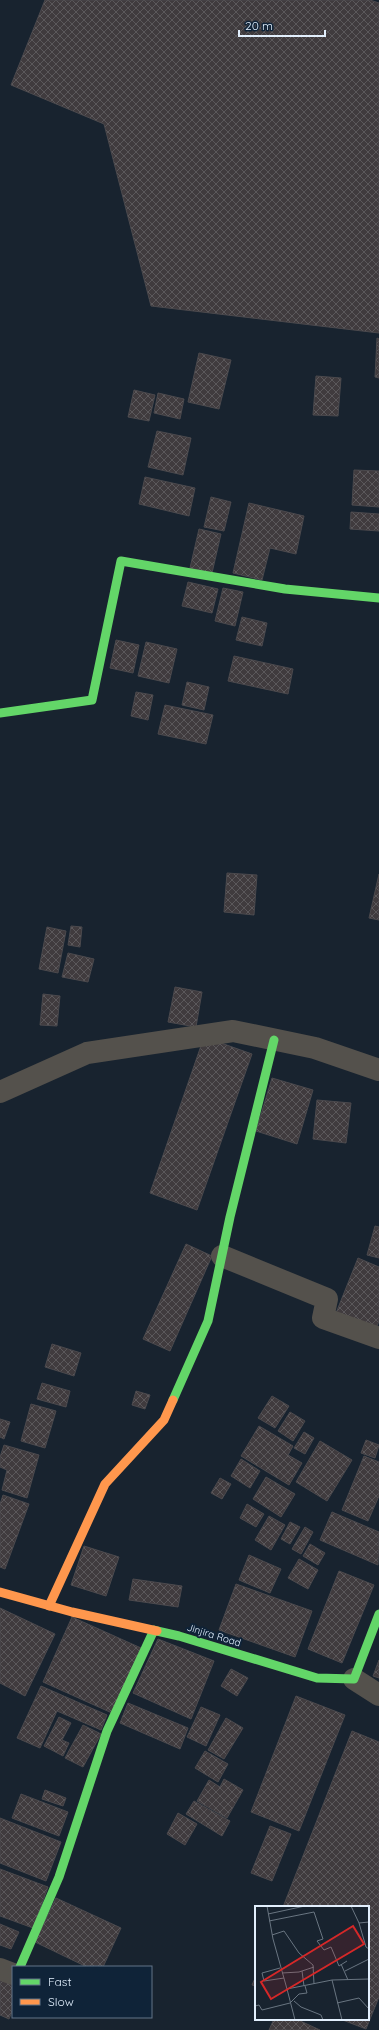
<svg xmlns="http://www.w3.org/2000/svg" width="379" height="2030" font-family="Quicksand,sans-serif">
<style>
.building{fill:url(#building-cross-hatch);stroke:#4b494d}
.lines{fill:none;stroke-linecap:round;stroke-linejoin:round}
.street{stroke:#54514c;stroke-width:22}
.fast{stroke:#63d668;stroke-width:9}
.slow{stroke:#ff974d;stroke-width:9}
.labels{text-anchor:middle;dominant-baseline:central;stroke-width:4;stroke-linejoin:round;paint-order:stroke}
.street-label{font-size:10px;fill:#e2effd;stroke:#0f2338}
.inset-road{fill:none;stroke:#697581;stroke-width:1}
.view{fill:#d62828;fill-opacity:0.15;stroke:#d62828;stroke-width:2}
.inset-edge{fill:none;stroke:#e2effd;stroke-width:2}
</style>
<defs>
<pattern id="building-cross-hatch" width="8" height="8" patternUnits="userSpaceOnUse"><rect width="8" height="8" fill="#403b3e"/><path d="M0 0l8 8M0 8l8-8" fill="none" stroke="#5b585b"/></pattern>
</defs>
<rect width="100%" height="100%" fill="#18232f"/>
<!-- building -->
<g class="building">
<path d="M45,0h325l9,3v330l-228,-27 -47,-182 -93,-39z"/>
<path d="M377,338l2,1v39l-4,-1z"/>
<path d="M199,353l32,7 -12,49 -31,-7z"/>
<path d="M316,376l25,2 -3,38 -25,-1z"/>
<path d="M134,390l21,5 -6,26 -21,-4z"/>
<path d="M158,393l26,6 -4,20 -26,-6z"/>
<path d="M157,431l34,7 -8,37 -35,-8z"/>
<path d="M354,470l25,1v36l-27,-2z"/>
<path d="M145,477l50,11 -6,28 -50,-12z"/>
<path d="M211,497l20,5 -7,29 -20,-4z"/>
<path d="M249,503l55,13 -8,38 -26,-6 -8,32 -29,-7z"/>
<path d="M351,512l28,2v17l-29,-2z"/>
<path d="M199,529l22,5 -9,39 -22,-5z"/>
<path d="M188,582l30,7 -6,24 -30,-7z"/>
<path d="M223,588l20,4 -8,34 -20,-5z"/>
<path d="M242,617l25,6 -5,23 -26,-6z"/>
<path d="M116,640l23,5 -6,28 -23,-5z"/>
<path d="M146,642l31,7 -8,34 -31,-7z"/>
<path d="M234,656l59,13 -5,25 -60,-13z"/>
<path d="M187,682l22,5 -5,23 -22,-5z"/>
<path d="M136,692l17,3 -5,25 -17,-4z"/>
<path d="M165,705l48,10 -7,29 -48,-10z"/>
<path d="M227,873l30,2 -3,40 -30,-3z"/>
<path d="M379,874v46l-10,-2z"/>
<path d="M71,926l11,1 -2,20 -12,-2z"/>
<path d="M47,927l19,4 -8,42 -19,-4z"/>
<path d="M68,953l26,6 -6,23 -26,-5z"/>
<path d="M175,987l27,5 -6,35 -28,-5z"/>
<path d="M43,994l17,2 -3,30 -17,-1z"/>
<path d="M204,1037l48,17 -55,156 -47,-17z"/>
<path d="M272,1078l41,12 -16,54 -41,-13z"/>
<path d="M317,1100l34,3 -5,40 -33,-4z"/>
<path d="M375,1226l4,1v31l-12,-3z"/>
<path d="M186,1244l26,12 -42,95 -27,-12z"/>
<path d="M358,1258l21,9v54l-5,13 -40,-16z"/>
<path d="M52,1344l29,9 -7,23 -29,-9z"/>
<path d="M42,1383l28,8 -4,16 -29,-8z"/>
<path d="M136,1391l14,4 -5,14 -13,-4z"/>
<path d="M272,1396l17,10 -14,22 -17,-10z"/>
<path d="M31,1404l25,7 -11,37 -24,-7z"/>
<path d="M290,1412l15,9 -12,20 -15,-10z"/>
<path d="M0,1419l10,3 -6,17 -4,-2z"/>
<path d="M259,1426l34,20 -5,9 14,8 -13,22 -48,-29z"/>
<path d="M304,1432l10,6 -9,16 -11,-6z"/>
<path d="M366,1440l13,5 -4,13 -14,-5z"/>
<path d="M320,1441l32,19 -25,41 -31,-19z"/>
<path d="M4,1445l35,10 -12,43 -25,-8 5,-20 -7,-3v-10z"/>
<path d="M364,1456l15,6v34l-11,25 -26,-11z"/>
<path d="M241,1459l19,12 -10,17 -19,-12z"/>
<path d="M266,1477l29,17 -14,23 -28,-18z"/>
<path d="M220,1478l11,6 -9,15 -11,-6z"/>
<path d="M3,1495l26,9 -24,65 -5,-2v-63z"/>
<path d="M247,1504l17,10 -8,13 -16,-9z"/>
<path d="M332,1512l47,20 -1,33 -58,-25z"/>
<path d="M269,1516l16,9 -14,25 -16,-10z"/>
<path d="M290,1522l10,5 -10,17 -9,-5z"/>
<path d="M305,1527l8,5 -12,22 -9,-5z"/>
<path d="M310,1544l15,9 -7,12 -15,-9z"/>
<path d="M84,1546l35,11 -13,39 -35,-11z"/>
<path d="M249,1555l32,14 -11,24 -31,-13z"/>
<path d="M299,1559l19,11 -10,19 -20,-11z"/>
<path d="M339,1571l35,14 -32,78 -34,-14z"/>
<path d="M133,1579l49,7 -4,21 -49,-7z"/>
<path d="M236,1584l76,27 -17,46 -76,-27z"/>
<path d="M0,1608l55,26 -30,62 -25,-13z"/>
<path d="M72,1617l69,31 -29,65 -69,-31z"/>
<path d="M158,1639l56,22 -23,58 -58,-26z"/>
<path d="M379,1660v18l-6,-2z"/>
<path d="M231,1669l17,9 -11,18 -16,-10z"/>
<path d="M41,1686l66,29 -6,15 -44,-19 -17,37 -23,-10z"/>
<path d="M296,1696l49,19 -46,116 -48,-19z"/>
<path d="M128,1703l60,25 -8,21 -60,-26z"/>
<path d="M201,1707l19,8 -14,31 -19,-9z"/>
<path d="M59,1717l12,6 -9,17 7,3 -6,13 -19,-10z"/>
<path d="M226,1718l17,10 -19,31 -16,-9z"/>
<path d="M83,1725l18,9 -18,33 -18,-9z"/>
<path d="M352,1731l27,11v255l-13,32 -26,-10h28v-112h-85z"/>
<path d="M205,1751l23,13 -10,18 -23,-14z"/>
<path d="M224,1779l19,11 -16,28 -30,-17 12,-21 11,7z"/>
<path d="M45,1790l21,8 -3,8 -21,-7z"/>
<path d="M21,1794l47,18 -9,24 -47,-18z"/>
<path d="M194,1801l36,20 -8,15 -36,-22z"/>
<path d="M178,1813l19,11 -12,21 -18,-11z"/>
<path d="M0,1818l61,24 -15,39 -46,-18z"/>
<path d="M270,1826l21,8 -19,47 -21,-8z"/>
<path d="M0,1869l48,18 -15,41 -33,-12z"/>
<path d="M56,1898l65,30 -18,39h-16l-52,-25z"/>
<path d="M0,1924l19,8 -8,17 -11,-4z"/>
<path d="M256,1976v10l-4,-1z"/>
<path d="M0,1978l13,6v25l-4,10 -9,-4z"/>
<path d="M274,2019h22l24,11h-51z"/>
</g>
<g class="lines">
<!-- street -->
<g class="street">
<path d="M0,1092l87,-39 146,-22 82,17 64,22"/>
<path d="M222,1256l105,43 -4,19 56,20"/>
<path d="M354,1679l25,16"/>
<path d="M0,1969l13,5"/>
</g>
<!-- fast -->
<g class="fast">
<path d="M0,713l92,-13 29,-139 164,28 94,9"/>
<path d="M173,1400l35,-79 22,-104 44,-177"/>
<path d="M157,1631l22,5 138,42 37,1 25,-65"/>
<path d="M20,1967l39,-90 48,-146 47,-101"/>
</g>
<!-- slow -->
<g class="slow">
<path d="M0,1592l72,20 85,19"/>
<path d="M49,1606l56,-122 59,-64 9,-20"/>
</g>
</g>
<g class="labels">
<!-- street labels -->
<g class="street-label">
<text transform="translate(214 1635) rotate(17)">Jinjira Road</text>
</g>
</g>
<!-- overview -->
<g transform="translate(255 1906)">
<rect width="114" height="114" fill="#18232f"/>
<path class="inset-road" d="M12,0l6,33 14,50 45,-9 37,-1M96,0l8,17 10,-1M13,8l37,-8M14,15l45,-9 9,27 -6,2 7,9 7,-3 8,19 8,-5M104,17l7,24 3,2M17,29l12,-4 15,22 14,12 1,19M86,58l7,16M25,62l-18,5 2,8 20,-3M47,65l2,15M90,65l24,-12M27,67l17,-1 15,-5M77,74l10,40M32,83l8,31M39,95l7,6 20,8 2,5M82,97l22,-5 10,11M0,100l4,-1 3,5 28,-7 9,-9 8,-1 -2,-7"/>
<path class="view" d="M98,20l11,18 -93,55 -10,-17z"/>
<rect width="114" height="114" class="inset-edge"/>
</g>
<!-- legend -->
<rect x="12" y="1966" width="140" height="52" fill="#0f2338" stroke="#637587"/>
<rect x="20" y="1979" width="20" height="6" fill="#63d668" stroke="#637587"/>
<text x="48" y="1986" font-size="12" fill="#e2effd">Fast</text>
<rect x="20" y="1999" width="20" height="6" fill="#ff974d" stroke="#637587"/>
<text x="48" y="2006" font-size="12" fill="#e2effd">Slow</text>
<!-- scale -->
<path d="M239 30v6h86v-6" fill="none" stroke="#e2effd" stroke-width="2"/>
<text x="245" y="30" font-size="12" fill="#e2effd" stroke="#0f2338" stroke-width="3" paint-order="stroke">20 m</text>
</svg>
